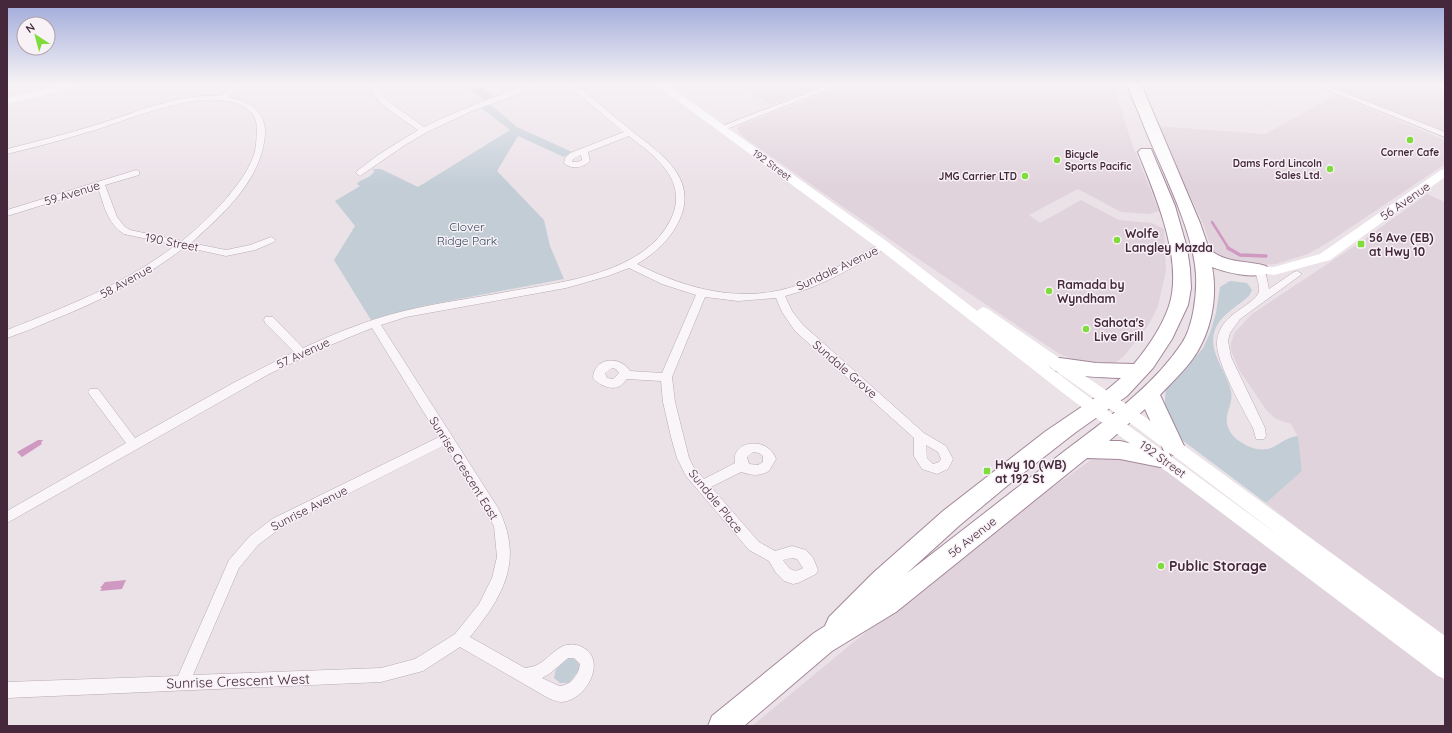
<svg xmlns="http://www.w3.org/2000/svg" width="1452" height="733" font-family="Quicksand,sans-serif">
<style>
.built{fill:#e1d3dc}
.green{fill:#c2cdd6}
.water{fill:#cf99c2}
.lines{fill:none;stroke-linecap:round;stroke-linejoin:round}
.stream-far1{stroke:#cf99c2;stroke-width:2.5}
.stream{stroke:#cf99c2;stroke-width:3.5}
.street-casing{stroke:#b9aab4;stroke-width:1}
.highway-casing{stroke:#a4879a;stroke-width:2}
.street{fill:#f9f5f8;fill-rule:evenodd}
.secondary{fill:#fff;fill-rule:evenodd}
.highway{fill:#fff;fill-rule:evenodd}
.poi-dot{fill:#80db3c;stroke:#f8f2f6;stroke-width:1.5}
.labels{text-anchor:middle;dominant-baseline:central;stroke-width:3;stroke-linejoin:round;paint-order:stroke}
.far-poi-label{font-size:10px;font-weight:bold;fill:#45283b;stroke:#f8f2f6;text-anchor:end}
.far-street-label{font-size:10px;fill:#45283b;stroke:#f8f2f6}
.street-label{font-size:12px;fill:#45283b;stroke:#f8f2f6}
.park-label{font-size:12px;fill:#344962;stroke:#f8f2f6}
.poi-label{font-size:12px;font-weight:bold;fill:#45283b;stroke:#f8f2f6;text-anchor:start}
.near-poi-label{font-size:14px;font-weight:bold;fill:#45283b;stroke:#f8f2f6;text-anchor:start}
.near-street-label{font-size:14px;fill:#45283b;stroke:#f8f2f6}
</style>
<rect width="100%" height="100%" fill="#ebe2e8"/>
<!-- built -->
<g class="built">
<path d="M739,84h88l-57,21z"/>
<path d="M848,84h265l19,60 27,67 -10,3 -28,-2 -43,-23 -49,26 11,8 41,-23 38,20 33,3 12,6 2,42 -8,35 -10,20 -24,30 -7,6 -10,3 -31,-4 -18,-8 -150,-101 -162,-113 -8,-8 -1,-3 4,-3z"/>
<path d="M1324,84h118l3,1v47z"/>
<path d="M1336,95l109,45v24l-116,78 -21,12 -32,10 -14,1 -38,-5 -10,-8 -3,-5 -8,-23 -45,-98 107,8z"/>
<path d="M1427,194l18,8v436l-130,-96 -49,-39 36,-32 -4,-34 -7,-13 -15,-5 -9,-8 -28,-41 -8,-20v-7l4,-11 17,-18 107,-71z"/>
<path d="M1109,455l45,9 13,8 278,208v46h-693l98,-81 159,-127 82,-58z"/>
</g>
<!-- green -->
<g class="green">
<path d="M462,84h16l16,13 -9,3z"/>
<path d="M489,103l28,24 55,25 -8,5 -46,-21 -21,35 47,49 6,26 14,33 -142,27 -51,14 -37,-60 21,-34 -20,-25 25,-15 -3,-2c3,-5 12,-5 17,-12l-1,-3h8l37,18 92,-57 -31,-24z"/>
<path d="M1230,281l17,2 5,7 -3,6c-11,10 -29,19 -34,34 -8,21 12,42 16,61 3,13 -8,24 -3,36 3,10 13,16 22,20 25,9 28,-9 48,-11l4,35 -36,32 -88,-66 -14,-27 2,-22 27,-28 10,-12 7,-15 6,-20 4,-26z"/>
<path d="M568,658c8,0 13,4 11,12l-10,13h-9l-6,-5 2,-9z"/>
</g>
<!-- water -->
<g class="water">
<path d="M38,440h5l-2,3 1,1 -20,13 -5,-5z"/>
<path d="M126,580l-4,9 -22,2 2,-3h-2l5,-6z"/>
</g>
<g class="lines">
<!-- stream-far1 -->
<path class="stream-far1" d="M1212,222l17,27"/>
<!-- stream -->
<path class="stream" d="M1228,248l12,7 26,1"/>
<defs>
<g id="street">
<path d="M233,84l7,2 -12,11c21,4 38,14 37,37 -3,46 -42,80 -74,109l35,7 24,-5 21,-8 5,3 -2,2 -19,8 -29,6 -41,-9c-42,32 -86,55 -135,74 -14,6 -28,12 -43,17v-8c61,-24 116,-45 169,-85l-52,-11c-17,-11 -20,-29 -26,-46l-91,28v-6l129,-40 3,1v4l-34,10 12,32 7,9 6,4 52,11c24,-19 72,-65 74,-97 1,-11 3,-23 -5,-32 -32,-32 -120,7 -156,18 -29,9 -59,17 -88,24v-5c32,-8 63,-16 95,-26 38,-12 77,-30 119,-27z"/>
<path d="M367,84h7l14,17 36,26c23,-11 100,-46 122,-43l-74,27 -45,21 -22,13 -45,31 -4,-3 1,-2 21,-16 40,-25 -36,-25z"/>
<path d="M566,84h8l6,4c18,15 35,29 52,43 29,23 67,47 47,90 -9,19 -25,33 -42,43 51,26 108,41 164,20 28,-11 53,-27 80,-40h6l2,2 -2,2c-33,18 -65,39 -102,48l7,15 11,14 121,108 22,13 7,13 -5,10 -11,5 -15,-5 -8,-13v-18l-119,-107 -13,-19 -6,-14 -38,3 -33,-4 -33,80 3,25 14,56 5,10 10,11 31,-16c-5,-22 33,-28 41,-4l-7,12c-11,6 -17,4 -28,1l-30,15 48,55 16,9 17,-5 14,4 7,8 5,12 -2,4 -18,9 -5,1 -9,-3 -8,-8 -7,-12 -20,-11 -63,-74 -9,-18 -6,-21 -8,-35 -2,-21 -34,-2c-2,2 -5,6 -7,7 -8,5 -22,-1 -27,-8 1,-21 27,-23 37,-7l32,2 34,-78 -34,-11 -33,-16 -21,8 -42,12 -160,29 -25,8 117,183c26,52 6,87 -28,129l55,31c4,-1 8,-1 12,-3 15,-8 23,-26 43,-19 29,12 7,54 -18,56 -4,0 -8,-2 -12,-3l-90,-52 -37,24 -42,11 -374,16v-16l171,-6 51,-116 20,-23 23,-18 167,-82 -67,-109 -49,20 -54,26 -262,149v-12l119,-68 -36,-48 -2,-3 2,-3h8l37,49 100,-56 59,-30 -29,-29 -1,-3 1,-3h8l30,31c33,-15 67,-29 101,-37 35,-9 72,-13 107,-20 53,-9 134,-18 160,-72 18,-38 -15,-62 -42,-83l-41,16 2,9c-7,7 -19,9 -26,2l1,-5 5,-5 54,-21zM581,155l1,5 -4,2h-6l1,-3zM612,368l4,1 3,4 -6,6 -6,-1 -2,-5zM445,445l49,81 3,31 -5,21 -13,26 -24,30 -40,25 -34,9 -188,7 46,-107 19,-23 24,-18zM926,445l12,7 3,7 -2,3 -6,2 -6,-6zM753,452l6,1 4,3v6l-5,3 -9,-1 -2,-7zM792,558l5,1 6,9c-10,6 -14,1 -20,-8zM568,658h6l6,6c-1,10 -9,22 -21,22l-17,-8 7,-4z"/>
<path d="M831,84h10l-117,46 -7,-2z"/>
<path d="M1313,84h9l123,48v5z"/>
<path d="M1260,267l5,3 4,19 25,-17 3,-1 5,3 -62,45 -10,14 -2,8 3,16 34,71 1,8 -2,3h-8l-3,-11c-10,-19 -38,-67 -36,-87 3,-29 39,-35 42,-50 1,-6 -3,-15 -4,-21z"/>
</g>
<path id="highway" d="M1128,84h13l59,139 9,26c17,15 37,11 57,17l3,4 -3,4c-16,4 -38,-1 -54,-7 5,25 1,55 -11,78 -9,19 -27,35 -41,50l24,51 -3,6 -8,3 -4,-2 2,5 -3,6 -8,3 -40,-8 -33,-1 -191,154 -64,39 -88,75h-36l4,-10 102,-83 11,-7 4,-9 44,-44 70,-62 103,-80 62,-42 13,-11c-23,-1 -46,-1 -68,-8l-3,-5 3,-5 7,-2 36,5 38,1c14,-17 28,-37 35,-58 15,-45 -14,-112 -31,-154l3,-3h10l24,57 12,42 3,21 1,19 -3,17 -16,34 -19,29 -26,28 -51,36 -68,53 -48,40 -54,49c52,-40 104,-81 156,-121 42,-32 90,-65 120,-110 11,-16 15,-48 14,-68 -3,-49 -38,-111 -56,-159 -4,-10 -10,-22 -12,-32zM1145,409l19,42 -44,-10h-11z"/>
</defs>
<!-- street casing -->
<use href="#street" class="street-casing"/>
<!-- highway casing -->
<use href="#highway" class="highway-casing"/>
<!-- street -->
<use href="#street" class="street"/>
<!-- secondary -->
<g class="secondary">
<path d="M65,84h15l-1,2 -72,18v-6z"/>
<path d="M655,84h11l223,159 88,68 6,-4 5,2 161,111 296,216v43l-7,-3 -371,-280 -188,-147zM1043,362l94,66 152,115 -212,-155z"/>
<path d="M1445,169v8l-115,83 -56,15 -19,-2 -2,-3 2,-3h19l46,-13 121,-84z"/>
</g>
<!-- highway -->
<use href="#highway" class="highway"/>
</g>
<!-- sky -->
<linearGradient id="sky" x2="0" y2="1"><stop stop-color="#9ea9d9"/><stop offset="0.45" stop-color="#f6f2f5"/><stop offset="1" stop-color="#f6f2f5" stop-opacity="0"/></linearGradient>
<rect width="1452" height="186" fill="url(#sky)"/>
<!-- markers -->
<g class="poi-dot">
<circle cx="1410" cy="140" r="4"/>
<circle cx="1057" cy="160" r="4"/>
<circle cx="1330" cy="169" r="4"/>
<circle cx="1025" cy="176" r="4"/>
<circle cx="1117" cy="240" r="4"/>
<rect x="1357" y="240" width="8" height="8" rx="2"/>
<circle cx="1049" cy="291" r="4"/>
<circle cx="1086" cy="329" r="4"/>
<rect x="983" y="467" width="8" height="8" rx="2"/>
<circle cx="1161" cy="566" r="4"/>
</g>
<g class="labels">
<!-- far-poi labels -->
<g class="far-poi-label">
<text x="1410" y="152" text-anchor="middle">Corner Cafe</text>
<text x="1065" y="154" text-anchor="start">Bicycle<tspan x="1065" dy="12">Sports Pacific</tspan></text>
<text x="1322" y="163">Dams Ford Lincoln<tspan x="1322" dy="12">Sales Ltd.</tspan></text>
<text x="1017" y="176">JMG Carrier LTD</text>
</g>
<!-- far-street labels -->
<g class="far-street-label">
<text transform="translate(772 165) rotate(36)">192 Street</text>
</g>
<!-- street labels -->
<g class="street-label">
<text transform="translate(72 193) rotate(-17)">59 Avenue</text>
<text transform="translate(1405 201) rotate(-35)">56 Avenue</text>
<text transform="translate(172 242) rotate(11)">190 Street</text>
<text transform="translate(837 268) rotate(-25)">Sundale Avenue</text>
<text transform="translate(126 281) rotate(-29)">58 Avenue</text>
<text transform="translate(303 353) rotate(-25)">57 Avenue</text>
<text transform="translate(845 369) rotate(41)">Sundale Grove</text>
<text transform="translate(1163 459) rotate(36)">192 Street</text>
<text transform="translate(464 468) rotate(58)">Sunrise Crescent East</text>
<text transform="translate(716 501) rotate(51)">Sundale Place</text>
<text transform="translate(309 508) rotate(-27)">Sunrise Avenue</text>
<text transform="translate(972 537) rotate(-38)">56 Avenue</text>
</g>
<!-- park labels -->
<g class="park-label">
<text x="467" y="226">Clover<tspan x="467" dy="14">Ridge Park</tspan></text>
</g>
<!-- poi labels -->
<g class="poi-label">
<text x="1125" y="233">Wolfe<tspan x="1125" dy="14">Langley Mazda</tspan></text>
<text x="1369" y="237">56 Ave (EB)<tspan x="1369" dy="14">at Hwy 10</tspan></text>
<text x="1057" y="284">Ramada by<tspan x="1057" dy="14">Wyndham</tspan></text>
<text x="1094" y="322">Sahota's<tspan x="1094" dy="14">Live Grill</tspan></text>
<text x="995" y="464">Hwy 10 (WB)<tspan x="995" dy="14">at 192 St</tspan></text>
</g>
<!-- near-poi labels -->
<g class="near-poi-label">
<text x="1169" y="566">Public Storage</text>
</g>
<!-- near-street labels -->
<g class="near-street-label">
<text transform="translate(238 681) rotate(-2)">Sunrise Crescent West</text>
</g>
</g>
<!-- border -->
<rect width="1452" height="733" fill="none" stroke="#45283b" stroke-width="16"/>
<!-- north arrow -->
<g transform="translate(36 36) rotate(324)"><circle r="19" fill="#f8f2f6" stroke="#b0a1ab"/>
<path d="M0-3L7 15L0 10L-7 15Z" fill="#80db3c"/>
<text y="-6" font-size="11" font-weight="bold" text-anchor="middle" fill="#45283b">N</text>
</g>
</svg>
